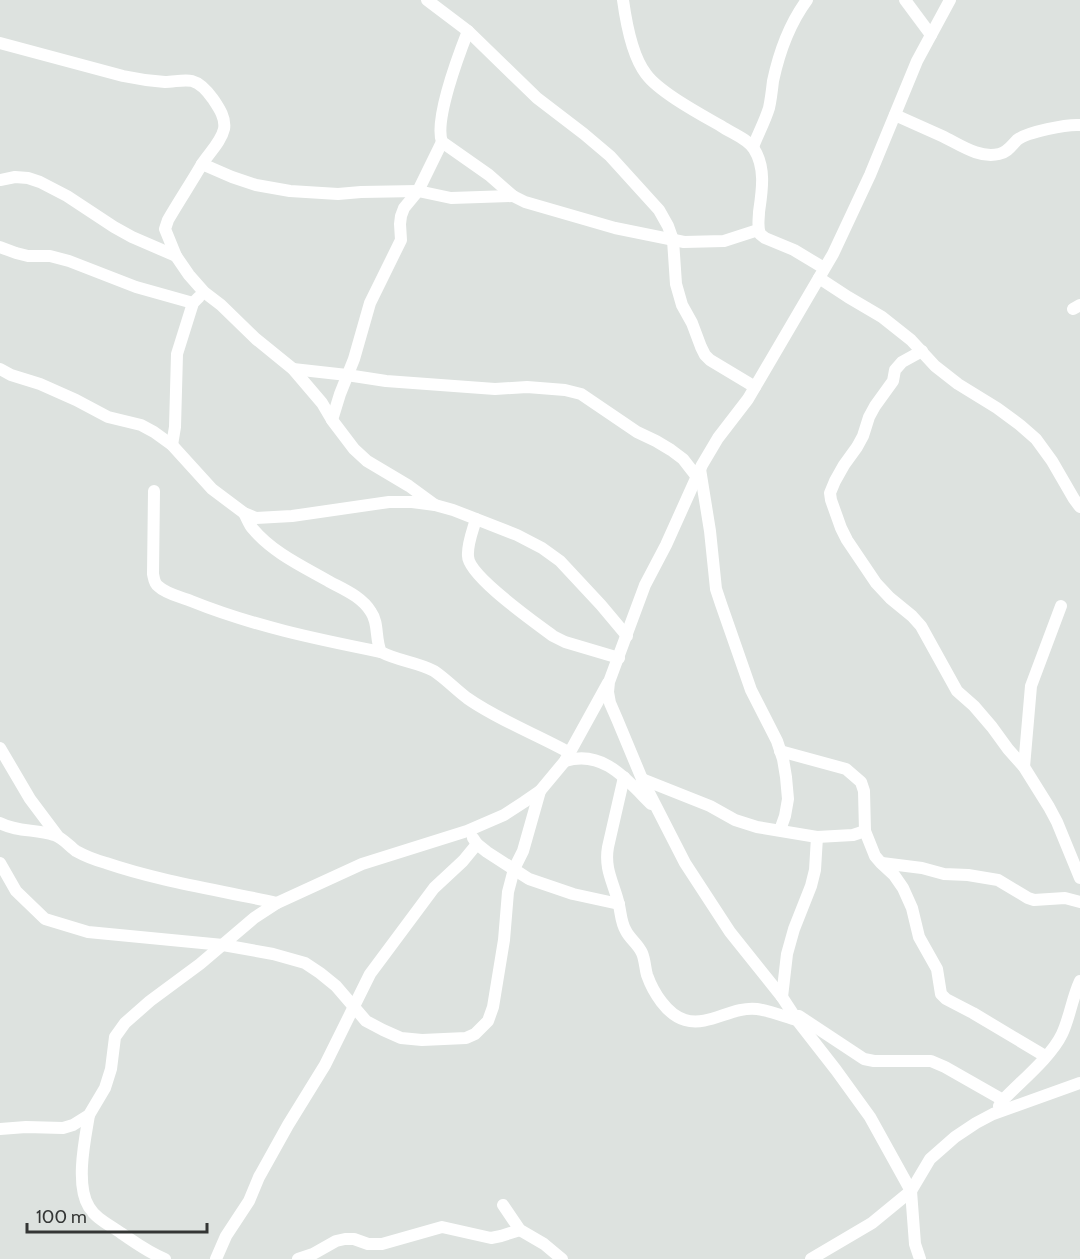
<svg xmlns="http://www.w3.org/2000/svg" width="1080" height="1259" font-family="Cabin,sans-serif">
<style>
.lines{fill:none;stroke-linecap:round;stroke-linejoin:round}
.street{stroke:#fff;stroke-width:12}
</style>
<rect width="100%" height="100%" fill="#dde2df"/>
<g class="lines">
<!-- street -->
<g class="street">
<path d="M427,0l41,31 69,67 47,36 26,22 49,54 9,16 5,14 3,44 6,21 10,18 9,24 4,8 5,5 45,27"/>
<path d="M623,0c3,22 9,56 23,74 13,18 54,40 75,52 10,7 26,12 33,23 12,19 8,42 5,63 0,7 -2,14 1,22l5,4 29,12 30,18"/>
<path d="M905,0l26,35"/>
<path d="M468,31c-9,23 -34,89 -26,111l47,33 24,21 12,6 90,26 69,14 40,-1 34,-11"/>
<path d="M0,43l123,33c14,3 28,5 42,6 9,0 19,-3 27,-1 8,2 16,11 21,18 6,9 13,19 11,30 -3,13 -15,24 -22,35 -11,19 -23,37 -34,56l-3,9 11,27 13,19 15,17 17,13 35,34 37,30 29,34 10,17 22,29 13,12 42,25 26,19"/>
<path d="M895,115c16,7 31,14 47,21 17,8 37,23 57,18 9,-2 12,-8 18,-14 10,-8 50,-16 63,-15"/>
<path d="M753,147c5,-13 12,-26 16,-39 2,-9 3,-18 4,-27 6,-28 17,-58 34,-81"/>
<path d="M202,164l30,13 24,8 34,6 48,3 23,-2 57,-1 33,7 62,-2"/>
<path d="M0,180l15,-3 13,1 12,4 27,14 47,31 18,10 44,19"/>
<path d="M0,247l16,6 12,3h22l19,5 67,26 57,16"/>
<path d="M819,278l29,19 34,20 29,23 24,26 23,18 39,24 23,17 16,14 16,22 22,38 6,8"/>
<path d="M1073,309l7,-4"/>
<path d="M922,351l-20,11 -7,8 -2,11 -18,25 -6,11 -6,19 -6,11 -13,18 -9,16 -5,12 1,7 10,28 6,12 29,43 14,15 22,18 9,10 36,65 17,15 18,21 16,22 16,18 25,40 8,15 23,56"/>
<path d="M0,369l11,6 29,9 36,16 32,17 33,8 13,7 18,13 40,44 32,24 12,5 36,-2 97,-14h23l23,3 18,5 64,25 25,13 18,13 41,44 26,31"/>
<path d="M293,369l54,6 39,6 109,8 32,-2 38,3 16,4 56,38 19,9 15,9 12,9 14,18"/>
<path d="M332,420l8,-26 14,-35 16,-56 31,-63 -1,-16 1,-8 3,-8 14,-17 24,-49"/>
<path d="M172,445l3,-18 2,-73 16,-51 6,-6"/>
<path d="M700,469l10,62 6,58 5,15 30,86 26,51 6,18 3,18 2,22 -3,17 -5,14"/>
<path d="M154,491l-1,83c1,4 1,9 5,12 8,8 23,11 33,15 62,25 125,38 190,51"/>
<path d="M244,513c3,5 5,12 9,16 20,24 51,38 77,53 15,8 32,15 41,30 8,11 4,28 10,40 17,9 36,10 53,19 12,8 21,18 33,27 31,22 69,36 103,55"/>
<path d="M476,519c-3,11 -9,25 -8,37 0,20 68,67 85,80l12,6 54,16"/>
<path d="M0,748l30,51 27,36"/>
<path d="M780,751l66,18 15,13 3,9 1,40 10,25 6,7 13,12 9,13 9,20 7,29 18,32 4,25 5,5 27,14 72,43"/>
<path d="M565,761c38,-12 62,19 86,43"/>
<path d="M1024,767l7,-81 30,-80"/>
<path d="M624,777l-16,70c-4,23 6,36 11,58 2,9 2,18 7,26 4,8 12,13 16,22 3,7 3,15 5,22 6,17 20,40 38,45 24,7 47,-14 72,-11 10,1 29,8 40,11"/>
<path d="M642,779l68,27 25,14 22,7 60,10 36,-2 12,-4"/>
<path d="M0,823c17,9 36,6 54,12 8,2 15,11 22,16 9,5 19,9 30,12 56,19 114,27 171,40"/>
<path d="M473,838l4,6 10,8 42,27 44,15 46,10"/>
<path d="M0,863l16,28 29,28 43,13 135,13 50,9 32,9 15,10 16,13 30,35 17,9 18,8 21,2 44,-2 9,-4 13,-13 5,-14 11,-67 4,-48 6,-23 9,-18 17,-60"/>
<path d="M882,863l40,5 22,6 24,1 30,5 30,18 6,2 31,-2 15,4"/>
<path d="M782,997l5,-43 7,-25 17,-43 4,-16 2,-33"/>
<path d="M799,1016l65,43 10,2h57l14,6 58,33"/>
<path d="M999,1106l4,-6c18,-19 48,-43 59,-66 8,-17 10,-36 18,-53"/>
<path d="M89,1115c-4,24 -14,70 0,92 7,12 21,18 32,26 15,10 28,20 44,26"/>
<path d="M0,1129l26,-2 37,1 10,-3 16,-10 16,-27 6,-19 4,-32 10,-14 25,-22 50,-37 54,-46 23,-15 85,-39 105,-33 37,-16 20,-13 16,-11 25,-30 43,-78"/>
<path d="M503,1205l17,25 24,14 18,15"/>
<path d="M216,1259l10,-23 23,-35 10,-24 29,-52 37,-60 45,-91 64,-86 29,-27 14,-17"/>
<path d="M298,1259l15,-5 23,-13 9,-2h9l14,5h14l60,-17 49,11 10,-2 19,-6"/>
<path d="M811,1259l61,-36 39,-32 19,-32 25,-22 21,-14 17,-9 87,-31"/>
<path d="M920,1259l-5,-15 -4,-53 -41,-74 -34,-47 -39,-50 -15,-23 -52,-65 -45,-69 -43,-84 -25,-60 -7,-16 -2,-11 1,-10 36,-97 21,-40 36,-80 16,-27 30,-39 85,-145 37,-79 47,-114 33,-61"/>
</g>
</g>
<!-- scale -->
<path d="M27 1223v9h180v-9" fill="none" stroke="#343635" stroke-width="3"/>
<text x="36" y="1223" font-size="18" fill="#343635" stroke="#dde2df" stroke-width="4.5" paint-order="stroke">100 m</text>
</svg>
